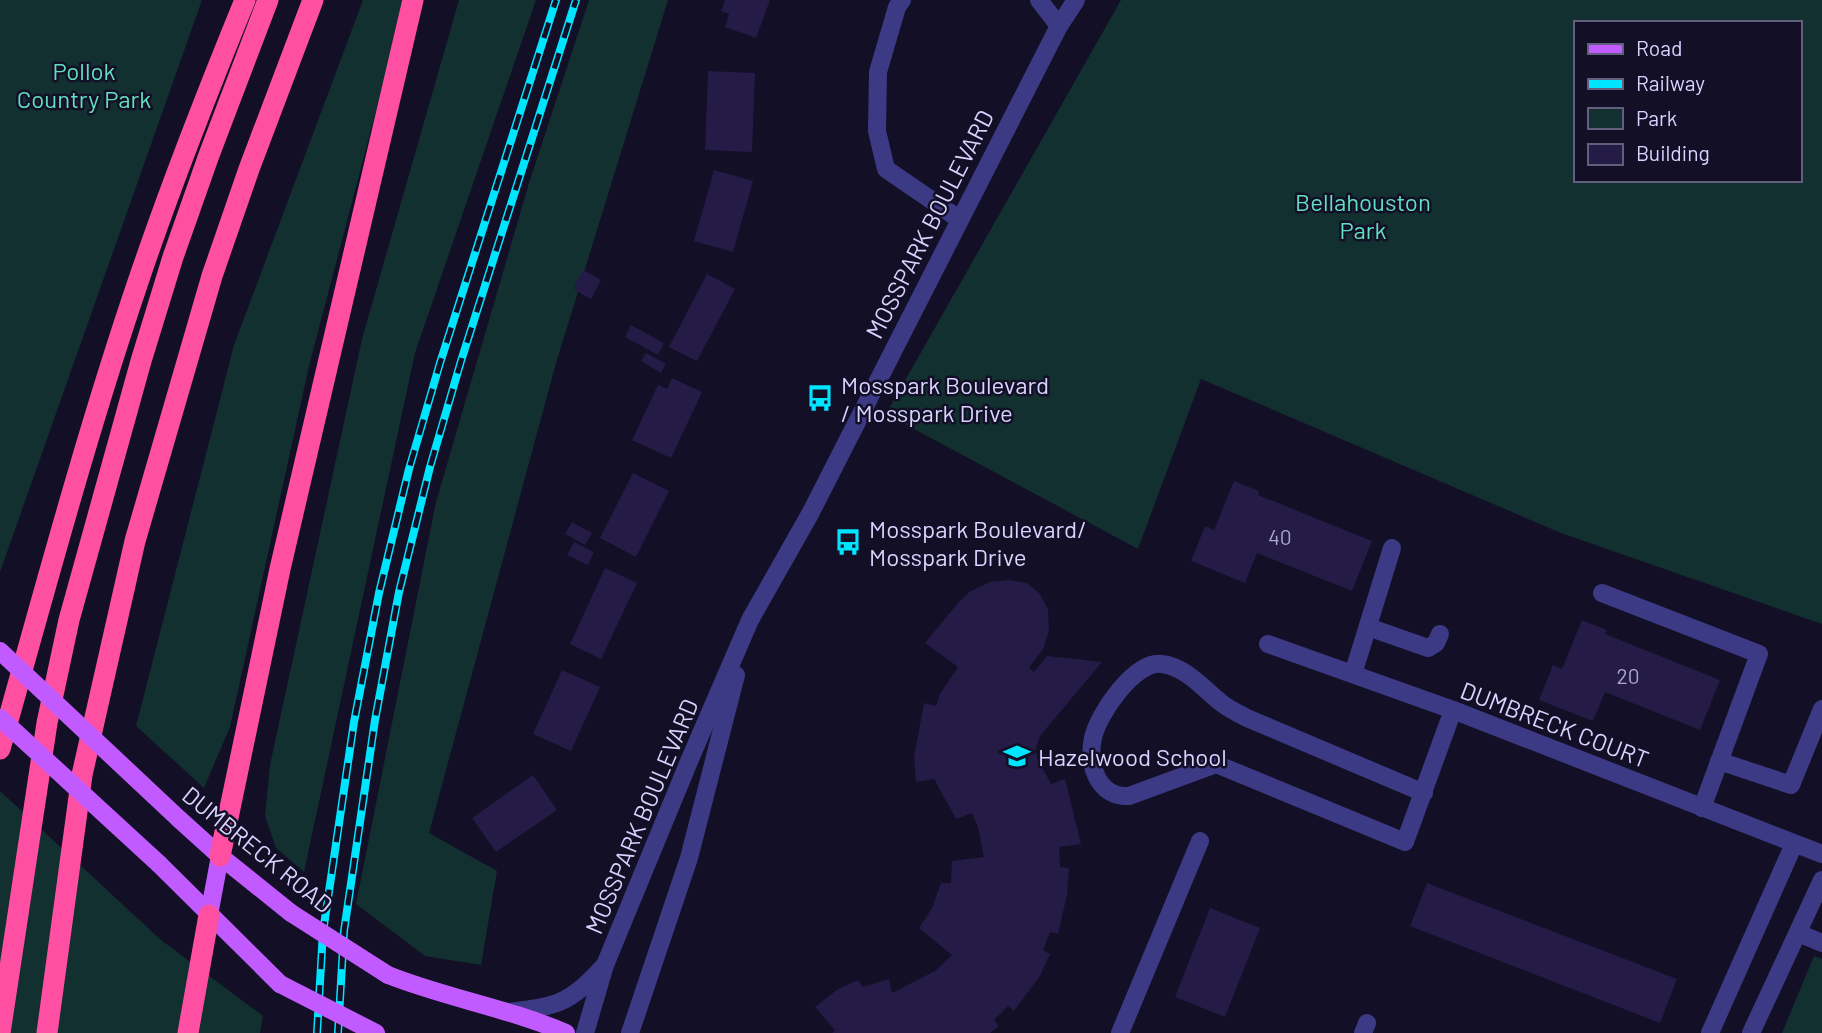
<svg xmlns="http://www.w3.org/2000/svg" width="1822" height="1033" font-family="Barlow,sans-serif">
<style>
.green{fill:#12302f;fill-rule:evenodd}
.building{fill:#241b47}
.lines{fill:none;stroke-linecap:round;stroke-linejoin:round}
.minor{stroke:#3d3a85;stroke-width:18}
.major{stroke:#c25bff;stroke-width:18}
.highway{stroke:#ff4fa3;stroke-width:21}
.rail-casing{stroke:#00e5ff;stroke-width:8}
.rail{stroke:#130f26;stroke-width:5;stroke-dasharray:16;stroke-linecap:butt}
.major-bridge{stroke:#c25bff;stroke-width:18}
.labels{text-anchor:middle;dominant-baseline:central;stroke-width:5;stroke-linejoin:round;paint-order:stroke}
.number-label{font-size:21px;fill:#aca6d1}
.park-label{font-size:24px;fill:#5fe0c0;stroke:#130f26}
.street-label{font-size:24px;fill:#d9d4ff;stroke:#130f26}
.poi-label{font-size:24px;fill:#d9d4ff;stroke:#130f26;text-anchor:start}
</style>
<rect width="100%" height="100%" fill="#130f26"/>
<!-- green -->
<g class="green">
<path d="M0,0h202l-202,572z"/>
<path d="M363,0h42l-96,366 -79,361 -26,61 -68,-62 98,-381z"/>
<path d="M459,0h77l-121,353 -111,519 -28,-24 -11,-32 5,-51 92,-426z"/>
<path d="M589,0h79l-112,363 -127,470 68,38 -16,94 -56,-9 -69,-52 80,-402 93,-319z"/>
<path d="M1121,0h701v624l-261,-91 -360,-154 -63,170 -252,-135zM1575,23h224v157h-224z"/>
<path d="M0,791l161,149 102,76 -3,17h-260z"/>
<path d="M1814,956l8,3v74h-40z"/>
</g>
<!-- building -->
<g class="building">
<path d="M725,0h45l-14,38 -31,-11 4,-13 -8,-3z"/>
<path d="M708,71l47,2 -3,79 -47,-2z"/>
<path d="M714,170l39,11 -20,71 -39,-11z"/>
<path d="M583,270l18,10 -10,19 -18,-10z"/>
<path d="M707,274l28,15 -38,72 -28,-14z"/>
<path d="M631,325l33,18 -6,12 -33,-18z"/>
<path d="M646,353l20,11 -5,9 -20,-12z"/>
<path d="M672,378l30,14 -31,66 -39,-18 26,-55 9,4z"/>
<path d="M633,473l36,18 -33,66 -36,-19z"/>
<path d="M1234,481l25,10 -1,4 114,46 -20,50 -95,-38 -12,30 -54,-22 14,-35 9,4z"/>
<path d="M572,522l20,11 -7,12 -20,-11z"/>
<path d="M574,542l20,10 -6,13 -21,-10z"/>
<path d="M605,568l32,15 -36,76 -31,-15z"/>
<path d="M1009,580l18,3 12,10 9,16 1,22 -6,18 -14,19 5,4 13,-16 55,6 -62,74 -4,11 1,10 14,27 14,-5 16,65 -22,3 1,20 9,1 -2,27 -9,39 -8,-2 -7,18 7,4 -10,22 -26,35 -6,-5 -14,14 5,6 -9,7h-158l3,-3 -20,-23 23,-18 20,-9 5,7 26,-8 3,14 43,-22 17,-16 -33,-27 13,-20 9,-25h10l1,-22 32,-4 -6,-30 -6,-14 -16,6 -22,-40 -18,3 -2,-25 10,-54 12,3 4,-12 18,-27 -33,-24 33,-40 11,-11 21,-10z"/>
<path d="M1582,620l25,10 -2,4 115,46 -20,50 -95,-38 -12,29 -54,-21 14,-35 9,4z"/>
<path d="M562,670l38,17 -29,64 -38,-17z"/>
<path d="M533,775l24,35 -61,42 -24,-34z"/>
<path d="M1427,883l250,96 -17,44 -250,-97z"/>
<path d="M1210,908l50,20 -35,89 -50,-20z"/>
</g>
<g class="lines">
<!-- minor -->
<g class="minor">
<path d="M902,0l-5,7 -19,65 -1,59 9,38 73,50"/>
<path d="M1039,0l20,26"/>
<path d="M1602,593l157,61 -57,154"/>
<path d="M1368,627l60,21 8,-5 4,-9"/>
<path d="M1268,644l185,66 369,144"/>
<path d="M1353,674l39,-126"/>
<path d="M1719,761l72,24 31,-76"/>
<path d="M1424,793l-177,-75c-7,-4 -16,-8 -23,-13 -19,-14 -37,-38 -62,-41 -27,-4 -64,50 -69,74 -6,26 5,60 36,58l87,-32 189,78 48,-132"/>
<path d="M1798,933l24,10"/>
<path d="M508,1012c47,-6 61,-7 94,-44"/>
<path d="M585,1033l20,-68 85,-206 60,-139 60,-106 249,-488 17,-26"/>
<path d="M630,1033l59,-175 47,-183"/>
<path d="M1120,1033l80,-192"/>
<path d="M1363,1033l4,-10"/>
<path d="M1710,1033l84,-189"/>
<path d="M1751,1033l71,-153"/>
</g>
<!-- major -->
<g class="major">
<path d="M179,819l41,37 71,57"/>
<path d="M159,864l121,120"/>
<path d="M209,915l11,-59"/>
<path d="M388,975c58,23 120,33 178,58"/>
</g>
<!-- highway -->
<g class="highway">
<path d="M0,749c44,-156 86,-314 138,-467 32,-95 69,-189 107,-282"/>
<path d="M220,856l60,-287 133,-569"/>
<path d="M0,1033l47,-310 22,-103 72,-259 32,-104 36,-102 59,-155"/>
<path d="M47,1033l35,-258 53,-234 77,-265 37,-107 64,-169"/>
<path d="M188,1033l21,-118"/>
</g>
<defs>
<g id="rail">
<path d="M317,1033l6,-101 31,-210 25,-129 30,-124 31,-106 116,-363"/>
<path d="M338,1033l6,-102 31,-211 24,-128 31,-125 31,-106 115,-361"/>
</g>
</defs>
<!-- rail casing -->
<use href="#rail" class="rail-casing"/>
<!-- rail -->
<use href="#rail" class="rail"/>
<!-- major-bridge -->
<g class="major-bridge">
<path d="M0,651l179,168"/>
<path d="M0,718l159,146"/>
<path d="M291,913l97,62"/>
<path d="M280,984l96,49"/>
</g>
</g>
<!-- icons -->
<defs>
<symbol id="bus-bare" viewBox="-9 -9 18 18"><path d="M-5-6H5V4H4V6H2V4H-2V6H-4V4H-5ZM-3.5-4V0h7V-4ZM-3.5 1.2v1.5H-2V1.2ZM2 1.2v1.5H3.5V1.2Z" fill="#00e5ff" stroke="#130f26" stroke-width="2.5" paint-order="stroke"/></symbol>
<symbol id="school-bare" viewBox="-9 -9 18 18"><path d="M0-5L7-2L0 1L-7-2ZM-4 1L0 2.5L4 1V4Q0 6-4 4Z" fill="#00e5ff" stroke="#130f26" stroke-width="2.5" paint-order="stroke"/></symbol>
</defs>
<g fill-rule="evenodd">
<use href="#bus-bare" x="801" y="379" width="38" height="38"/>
<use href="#bus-bare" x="829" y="523" width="38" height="38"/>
<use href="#school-bare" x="998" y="737" width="38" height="38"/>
</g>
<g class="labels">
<!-- number labels -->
<g class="number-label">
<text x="1280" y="536">40</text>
<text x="1628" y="675">20</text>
</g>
<!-- park labels -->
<g class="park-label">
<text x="84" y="70">Pollok<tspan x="84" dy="28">Country Park</tspan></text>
<text x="1363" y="201">Bellahouston<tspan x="1363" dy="28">Park</tspan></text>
</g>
<!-- street labels -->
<g class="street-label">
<text transform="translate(929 224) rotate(-63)">MOSSPARK BOULEVARD</text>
<text transform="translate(1555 724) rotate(21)">DUMBRECK COURT</text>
<text transform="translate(641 816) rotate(-67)">MOSSPARK BOULEVARD</text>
<text transform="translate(258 849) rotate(39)">DUMBRECK ROAD</text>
</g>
<!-- poi labels -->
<g class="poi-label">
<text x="841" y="384">Mosspark Boulevard<tspan x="841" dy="28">/ Mosspark Drive</tspan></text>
<text x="869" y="528">Mosspark Boulevard/<tspan x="869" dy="28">Mosspark Drive</tspan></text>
<text x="1038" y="756">Hazelwood School</text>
</g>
</g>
<!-- legend -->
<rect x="1574" y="21" width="228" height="161" fill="#130f26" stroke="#625e7d" stroke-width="2"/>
<rect x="1588" y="44" width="35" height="10" fill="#c25bff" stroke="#625e7d" stroke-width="2"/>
<text x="1636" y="56" font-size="21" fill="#d9d4ff">Road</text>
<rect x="1588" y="79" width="35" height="10" fill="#00e5ff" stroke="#625e7d" stroke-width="2"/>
<text x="1636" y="91" font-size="21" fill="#d9d4ff">Railway</text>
<rect x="1588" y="108" width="35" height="21" fill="#12302f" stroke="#625e7d" stroke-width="2"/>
<text x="1636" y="126" font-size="21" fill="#d9d4ff">Park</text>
<rect x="1588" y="144" width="35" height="21" fill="#241b47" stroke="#625e7d" stroke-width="2"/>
<text x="1636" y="161" font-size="21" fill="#d9d4ff">Building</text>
</svg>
